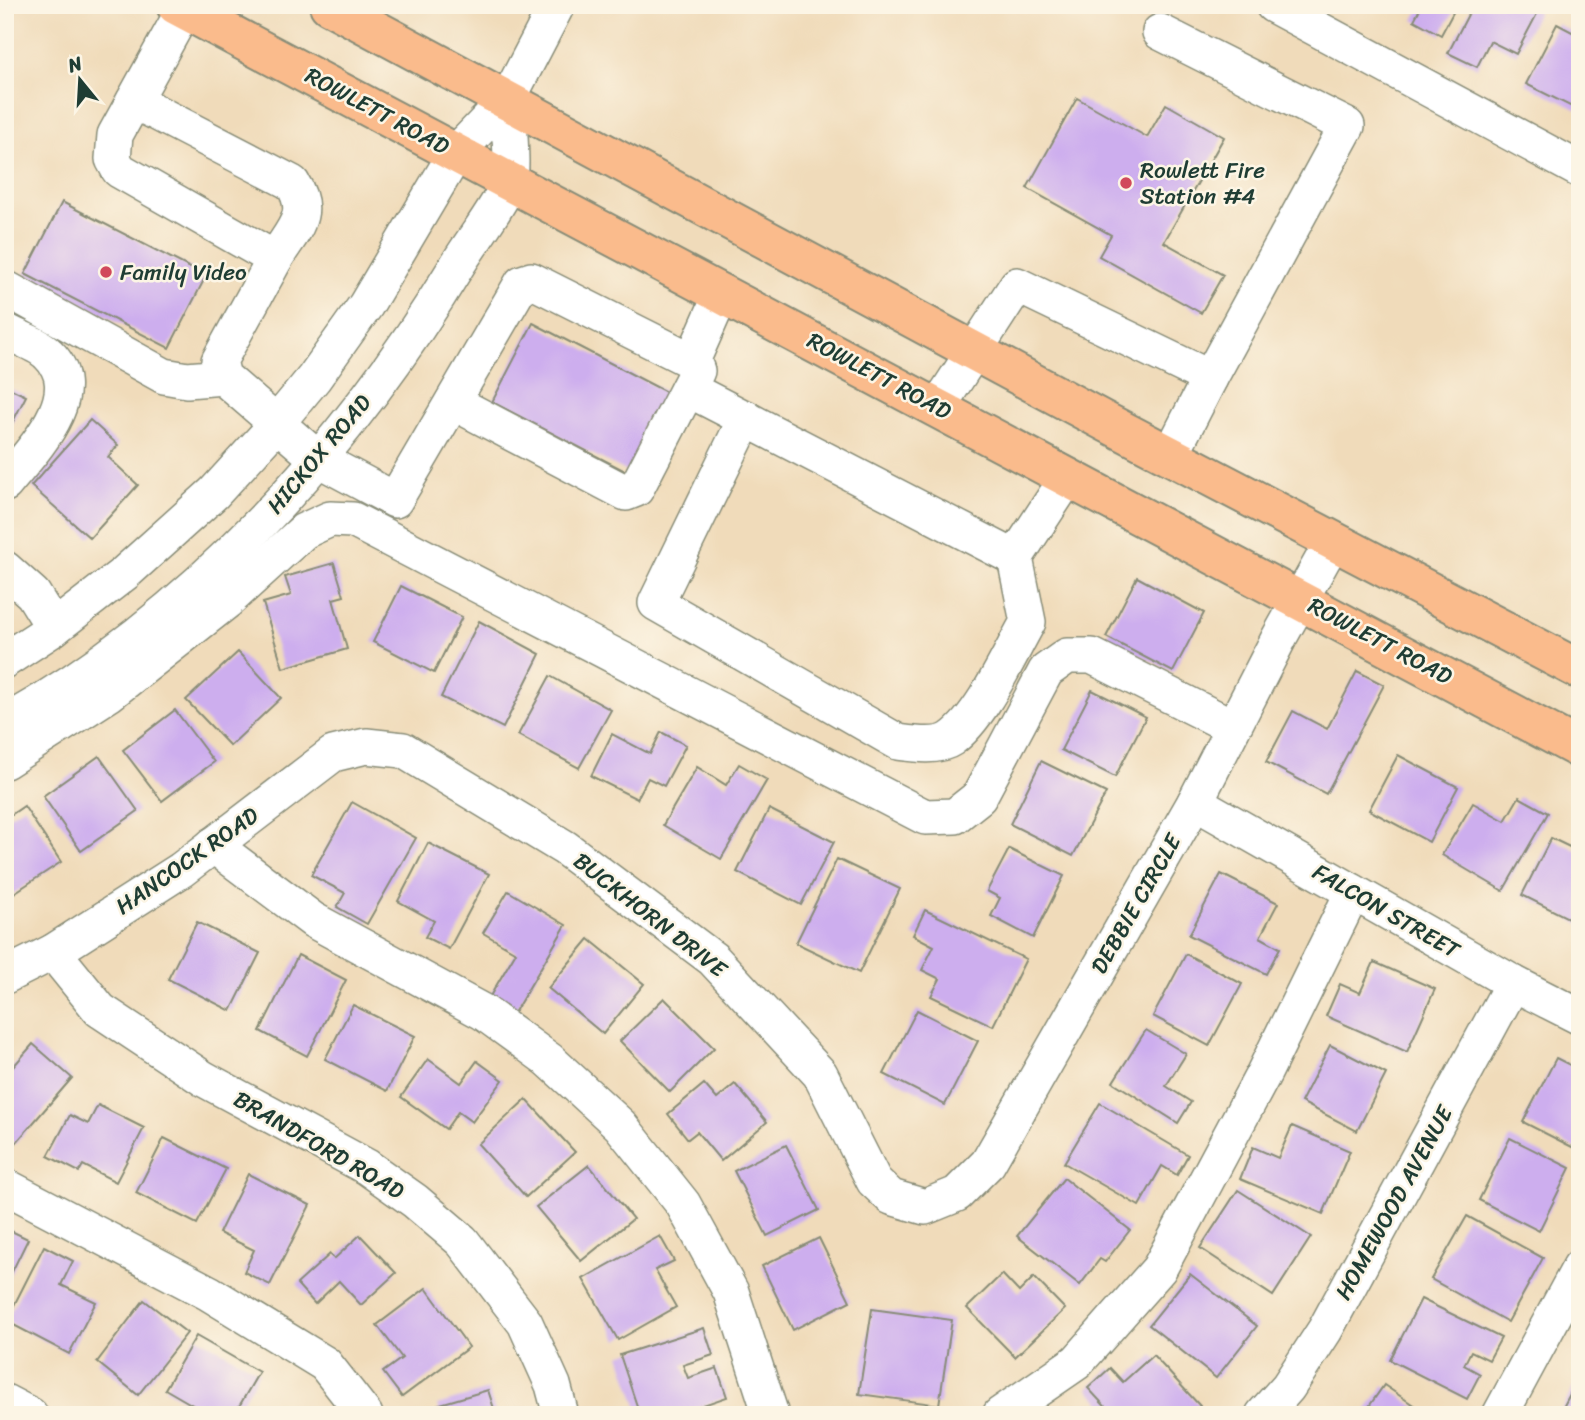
<svg xmlns="http://www.w3.org/2000/svg" width="1585" height="1420" font-family="Sriracha,sans-serif">
<style>
.building{fill:#cdaeee}
.lines{fill:none;stroke-linecap:round;stroke-linejoin:round}
.minor-casing{stroke:#888c77;stroke-width:38}
.major-casing{stroke:#888c77;stroke-width:42}
.minor{stroke:#fff;stroke-width:35}
.major{stroke:#fabb8c;stroke-width:38}
.poi-dot{fill:#d1495b;stroke:#fcf5e5;stroke-width:2.5}
.labels{text-anchor:middle;dominant-baseline:central;stroke-width:5;stroke-linejoin:round;paint-order:stroke}
.street-label{font-size:23px;fill:#1f3d34;stroke:#fcf5e5}
.poi-label{font-size:23px;fill:#1f3d34;stroke:#fcf5e5;text-anchor:start}
</style>
<rect width="100%" height="100%" fill="#fcf5e5"/>
<filter id="ink" filterUnits="userSpaceOnUse"><feTurbulence type="fractalNoise" baseFrequency=".0143" numOctaves="2"/><feDisplacementMap in="SourceGraphic" scale="14" xChannelSelector="R" yChannelSelector="G"/><feConvolveMatrix kernelMatrix="1 2 1 2 8 2 1 2 1" color-interpolation-filters="sRGB"/></filter>
<filter id="wash" filterUnits="userSpaceOnUse"><feTurbulence type="fractalNoise" baseFrequency=".00686" numOctaves="4" result="noise"/><feDisplacementMap in="SourceGraphic" scale="28" xChannelSelector="R" yChannelSelector="G"/><feGaussianBlur stdDeviation="1.57" result="paint"/><feColorMatrix in="noise" values="0 0 0 0 0 0 0 0 0 0 0 0 0 0 0 0 0 1.4 0 .05"/><feComposite in="paint" operator="in"/></filter>
<g filter="url(#wash)">
<rect width="100%" height="100%" fill="#f0dbba"/>
<g id="blocks">
<!-- building -->
<g class="building">
<path d="M1422,5h35l-16,30 -27,-15z"/>
<path d="M1473,5h51l14,7 -22,42 -26,-13 -13,26 -29,-14z"/>
<path d="M1557,24l23,12 -2,74 -52,-26z"/>
<path d="M1077,98l70,39 19,-33 58,33 -60,105 59,33 -22,38 -102,-57 12,-21 -84,-47z"/>
<path d="M62,202l144,74 -37,72 -144,-74z"/>
<path d="M533,323l137,71 -41,79 -137,-71z"/>
<path d="M5,386l21,10 -21,41z"/>
<path d="M90,420l28,25 -10,12 30,28 -48,53 -59,-52z"/>
<path d="M334,563l10,33 -11,3 14,50 -64,19 -20,-65 28,-8 -6,-18z"/>
<path d="M1137,577l67,36 -31,59 -67,-35z"/>
<path d="M401,586l61,31 -28,56 -61,-31z"/>
<path d="M479,621l61,33 -37,74 -62,-31z"/>
<path d="M238,652l43,46 -51,48 -44,-46z"/>
<path d="M1357,671l27,14 -58,109 -60,-32 27,-51 34,18z"/>
<path d="M550,676l61,34 -32,58 -61,-33z"/>
<path d="M1092,690l54,27 -31,60 -54,-27z"/>
<path d="M175,710l39,52 -52,39 -39,-51z"/>
<path d="M661,732l25,13 -22,41 -16,-8 -11,21 -46,-23 21,-42 38,20z"/>
<path d="M1398,755l60,32 -29,55 -60,-32z"/>
<path d="M99,756l39,55 -57,40 -38,-55z"/>
<path d="M1041,761l65,32 -33,63 -63,-32z"/>
<path d="M739,764l28,16 -46,79 -58,-34 34,-58 29,18z"/>
<path d="M1519,797l29,16 -45,78 -61,-36 31,-52 32,18z"/>
<path d="M352,802l64,36 -49,86 -30,-17 8,-14 -34,-18z"/>
<path d="M24,806l37,56 -56,37v-80z"/>
<path d="M769,809l65,33 -33,63 -64,-33z"/>
<path d="M1551,838l29,14v72l-58,-29z"/>
<path d="M428,843l61,31 -40,75 -24,-12 9,-16 -36,-20z"/>
<path d="M1009,849l55,27 -31,62 -42,-22 9,-18 -13,-7z"/>
<path d="M837,859l63,30 -41,84 -63,-30z"/>
<path d="M1221,874l57,29 -18,34 20,11 -14,26 -77,-39z"/>
<path d="M508,891l58,34 -52,88 -25,-15 27,-46 -33,-19z"/>
<path d="M925,910l101,49 -33,67 -62,-30 9,-17 -18,-9 12,-24 -21,-11z"/>
<path d="M197,922l63,31 -29,58 -63,-32z"/>
<path d="M589,939l55,45 -41,50 -55,-46z"/>
<path d="M1186,954l56,30 -33,62 -56,-30z"/>
<path d="M298,955l48,25 -39,76 -47,-25z"/>
<path d="M1374,962l61,27 -28,63 -81,-36 14,-32 20,9z"/>
<path d="M664,998l50,50 -44,44 -50,-51z"/>
<path d="M353,1005l62,31 -28,55 -62,-32z"/>
<path d="M917,1010l61,31 -33,64 -61,-31z"/>
<path d="M1146,1030l40,24 -20,32 25,16 -13,21 -65,-41z"/>
<path d="M33,1044l39,34 -57,66 -10,-8v-60z"/>
<path d="M1330,1045l56,29 -29,57 -56,-29z"/>
<path d="M1556,1058l24,12v81l-57,-29z"/>
<path d="M428,1059l33,24 16,-22 26,19 -31,42 -14,-10 -12,17 -45,-32z"/>
<path d="M704,1084l13,15 18,-15 32,38 -46,39 -24,-29 -9,7 -20,-25z"/>
<path d="M526,1099l49,53 -49,45 -48,-53z"/>
<path d="M1100,1103l88,52 -11,20 -15,-9 -23,40 -75,-43z"/>
<path d="M98,1105l46,23 -28,54 -33,-17 -4,7 -31,-16 22,-41 18,9z"/>
<path d="M1292,1126l58,25 -27,63 -83,-35 13,-32 25,11z"/>
<path d="M164,1138l62,31 -29,55 -61,-31z"/>
<path d="M1510,1138l60,30 -31,63 -60,-31z"/>
<path d="M786,1145l33,65 -52,26 -33,-65z"/>
<path d="M589,1165l44,54 -52,42 -45,-54z"/>
<path d="M248,1174l62,31 -40,80 -26,-13 10,-22 -35,-17z"/>
<path d="M1064,1178l66,52 -25,32 -5,-3 -20,26 -63,-49z"/>
<path d="M1238,1190l73,47 -38,59 -73,-48z"/>
<path d="M1467,1216l76,42 -35,64 -77,-43z"/>
<path d="M5,1228l23,11 -23,47z"/>
<path d="M360,1235l36,38 -35,32 -22,-24 -24,23 -18,-20 33,-30 4,5z"/>
<path d="M660,1236l14,25 -19,9 21,37 -58,33 -35,-61z"/>
<path d="M819,1238l31,63 -57,29 -31,-64z"/>
<path d="M44,1246l29,15 -12,24 35,17 -27,52 -63,-33z"/>
<path d="M1002,1274l17,18 15,-15 31,32 -50,48 -48,-49z"/>
<path d="M1190,1274l67,52 -41,52 -67,-53z"/>
<path d="M426,1288l43,59 -67,50 -19,-25 19,-14 -25,-33z"/>
<path d="M1421,1299l80,39 -12,22 -18,-9 -7,14 16,9 -13,25 -77,-39z"/>
<path d="M144,1300l43,33 -49,62 -41,-33z"/>
<path d="M872,1309l80,11 -13,85 -80,-11z"/>
<path d="M704,1328l9,27 -30,10 5,13 29,-10 10,29 -53,18h-34l-20,-60z"/>
<path d="M196,1336l63,36 -25,43h-24l-45,-26z"/>
<path d="M1153,1355l47,51 -10,9h-77l-25,-27 22,-20 13,14z"/>
<path d="M1580,1375v40h-21z"/>
<path d="M1384,1385l44,30h-65z"/>
<path d="M488,1390l8,25h-56l-3,-10z"/>
<path d="M1072,1408l6,7h-14z"/>
</g>
</g>
</g>
<g filter="url(#ink)">
<use href="#blocks" fill-opacity="0" stroke="#888c77" stroke-width="2"/>
<g class="lines">
<defs>
<g id="minor">
<path d="M1273,5l307,165"/>
<path d="M184,10l-69,125 -2,24 6,11 156,89 -56,102 4,16 95,82 77,41 127,-217 9,-3 161,81 30,-68"/>
<path d="M1160,32l187,94 -137,252"/>
<path d="M134,101l158,82c21,32 0,47 -17,76"/>
<path d="M5,288l159,88 23,4 36,-3"/>
<path d="M5,331c13,7 33,13 43,23 42,40 -18,99 -43,130"/>
<path d="M688,389l327,169 53,-81"/>
<path d="M453,402l173,91 10,-4 61,-118 -1,-3"/>
<path d="M938,407l79,-122 193,93 -40,78"/>
<path d="M746,418l-90,185 242,139c15,2 40,6 53,-3 31,-22 58,-84 77,-117l-13,-64"/>
<path d="M5,569l28,25 21,34"/>
<path d="M5,660l49,-32 71,-55 89,-80 52,-57 48,-58 52,-73 90,-152 52,-54 49,-94"/>
<path d="M5,723c189,-106 342,-275 453,-459 16,-26 38,-53 51,-81 5,-11 -1,-67 -1,-84"/>
<path d="M5,761l104,-67 118,-93 77,-70 26,-12 23,1 572,297 30,-1 24,-19 67,-126 21,-15h25l141,71"/>
<path d="M1195,802l318,181 67,34"/>
<path d="M213,845l100,75 170,92 66,48 71,65 63,79 48,88 40,123"/>
<path d="M53,952l47,58 104,69 163,88 48,34 47,40 63,82 28,62 8,30"/>
<path d="M5,976l48,-24 128,-82 152,-116 33,-8 37,4 162,98 148,111 107,115 54,107 17,16 34,10 32,-13 31,-31 207,-361 85,-166 53,-95"/>
<path d="M5,1186l204,107 116,71 40,51"/>
<path d="M5,1402l25,13"/>
<path d="M1000,1415l77,-53 82,-93 105,-196 89,-181"/>
<path d="M1263,1415l25,-28 37,-57 188,-347"/>
<path d="M1500,1415l80,-148"/>
</g>
<g id="major">
<path d="M176,5l1404,744"/>
<path d="M329,5l777,417 474,248"/>
</g>
</defs>
<!-- minor casing -->
<use href="#minor" class="minor-casing"/>
<!-- major casing -->
<use href="#major" class="major-casing"/>
<!-- minor -->
<use href="#minor" class="minor"/>
<!-- major -->
<use href="#major" class="major"/>
</g>
</g>
<!-- markers -->
<g class="poi-dot">
<circle cx="1126" cy="183" r="7"/>
<circle cx="106" cy="272" r="7"/>
</g>
<g class="labels">
<!-- street labels -->
<g class="street-label">
<text transform="translate(377 111) rotate(28)">ROWLETT ROAD</text>
<text transform="translate(879 376) rotate(28)">ROWLETT ROAD</text>
<text transform="translate(319 454) rotate(-50)">HICKOX ROAD</text>
<text transform="translate(1380 641) rotate(28)">ROWLETT ROAD</text>
<text transform="translate(187 861) rotate(-35)">HANCOCK ROAD</text>
<text transform="translate(1136 904) rotate(-60)">DEBBIE CIRCLE</text>
<text transform="translate(1386 911) rotate(30)">FALCON STREET</text>
<text transform="translate(650 915) rotate(38)">BUCKHORN DRIVE</text>
<text transform="translate(319 1145) rotate(30)">BRANDFORD ROAD</text>
<text transform="translate(1394 1203) rotate(-61)">HOMEWOOD AVENUE</text>
</g>
<!-- poi labels -->
<g class="poi-label">
<text x="1140" y="170">Rowlett Fire<tspan x="1140" dy="26">Station #4</tspan></text>
<text x="120" y="272">Family Video</text>
</g>
</g>
<!-- margin -->
<rect width="1585" height="1420" fill="none" stroke="#fcf5e5" stroke-width="28"/>
<!-- north arrow -->
<g transform="translate(80 80) rotate(342)" stroke="#fcf5e5" stroke-width="5" paint-order="stroke">
<path d="M0-5L12 26L0 18L-12 26Z" fill="#1f3d34"/>
<text y="-10" font-size="19" font-weight="bold" text-anchor="middle" fill="#1f3d34">N</text>
</g>
</svg>
